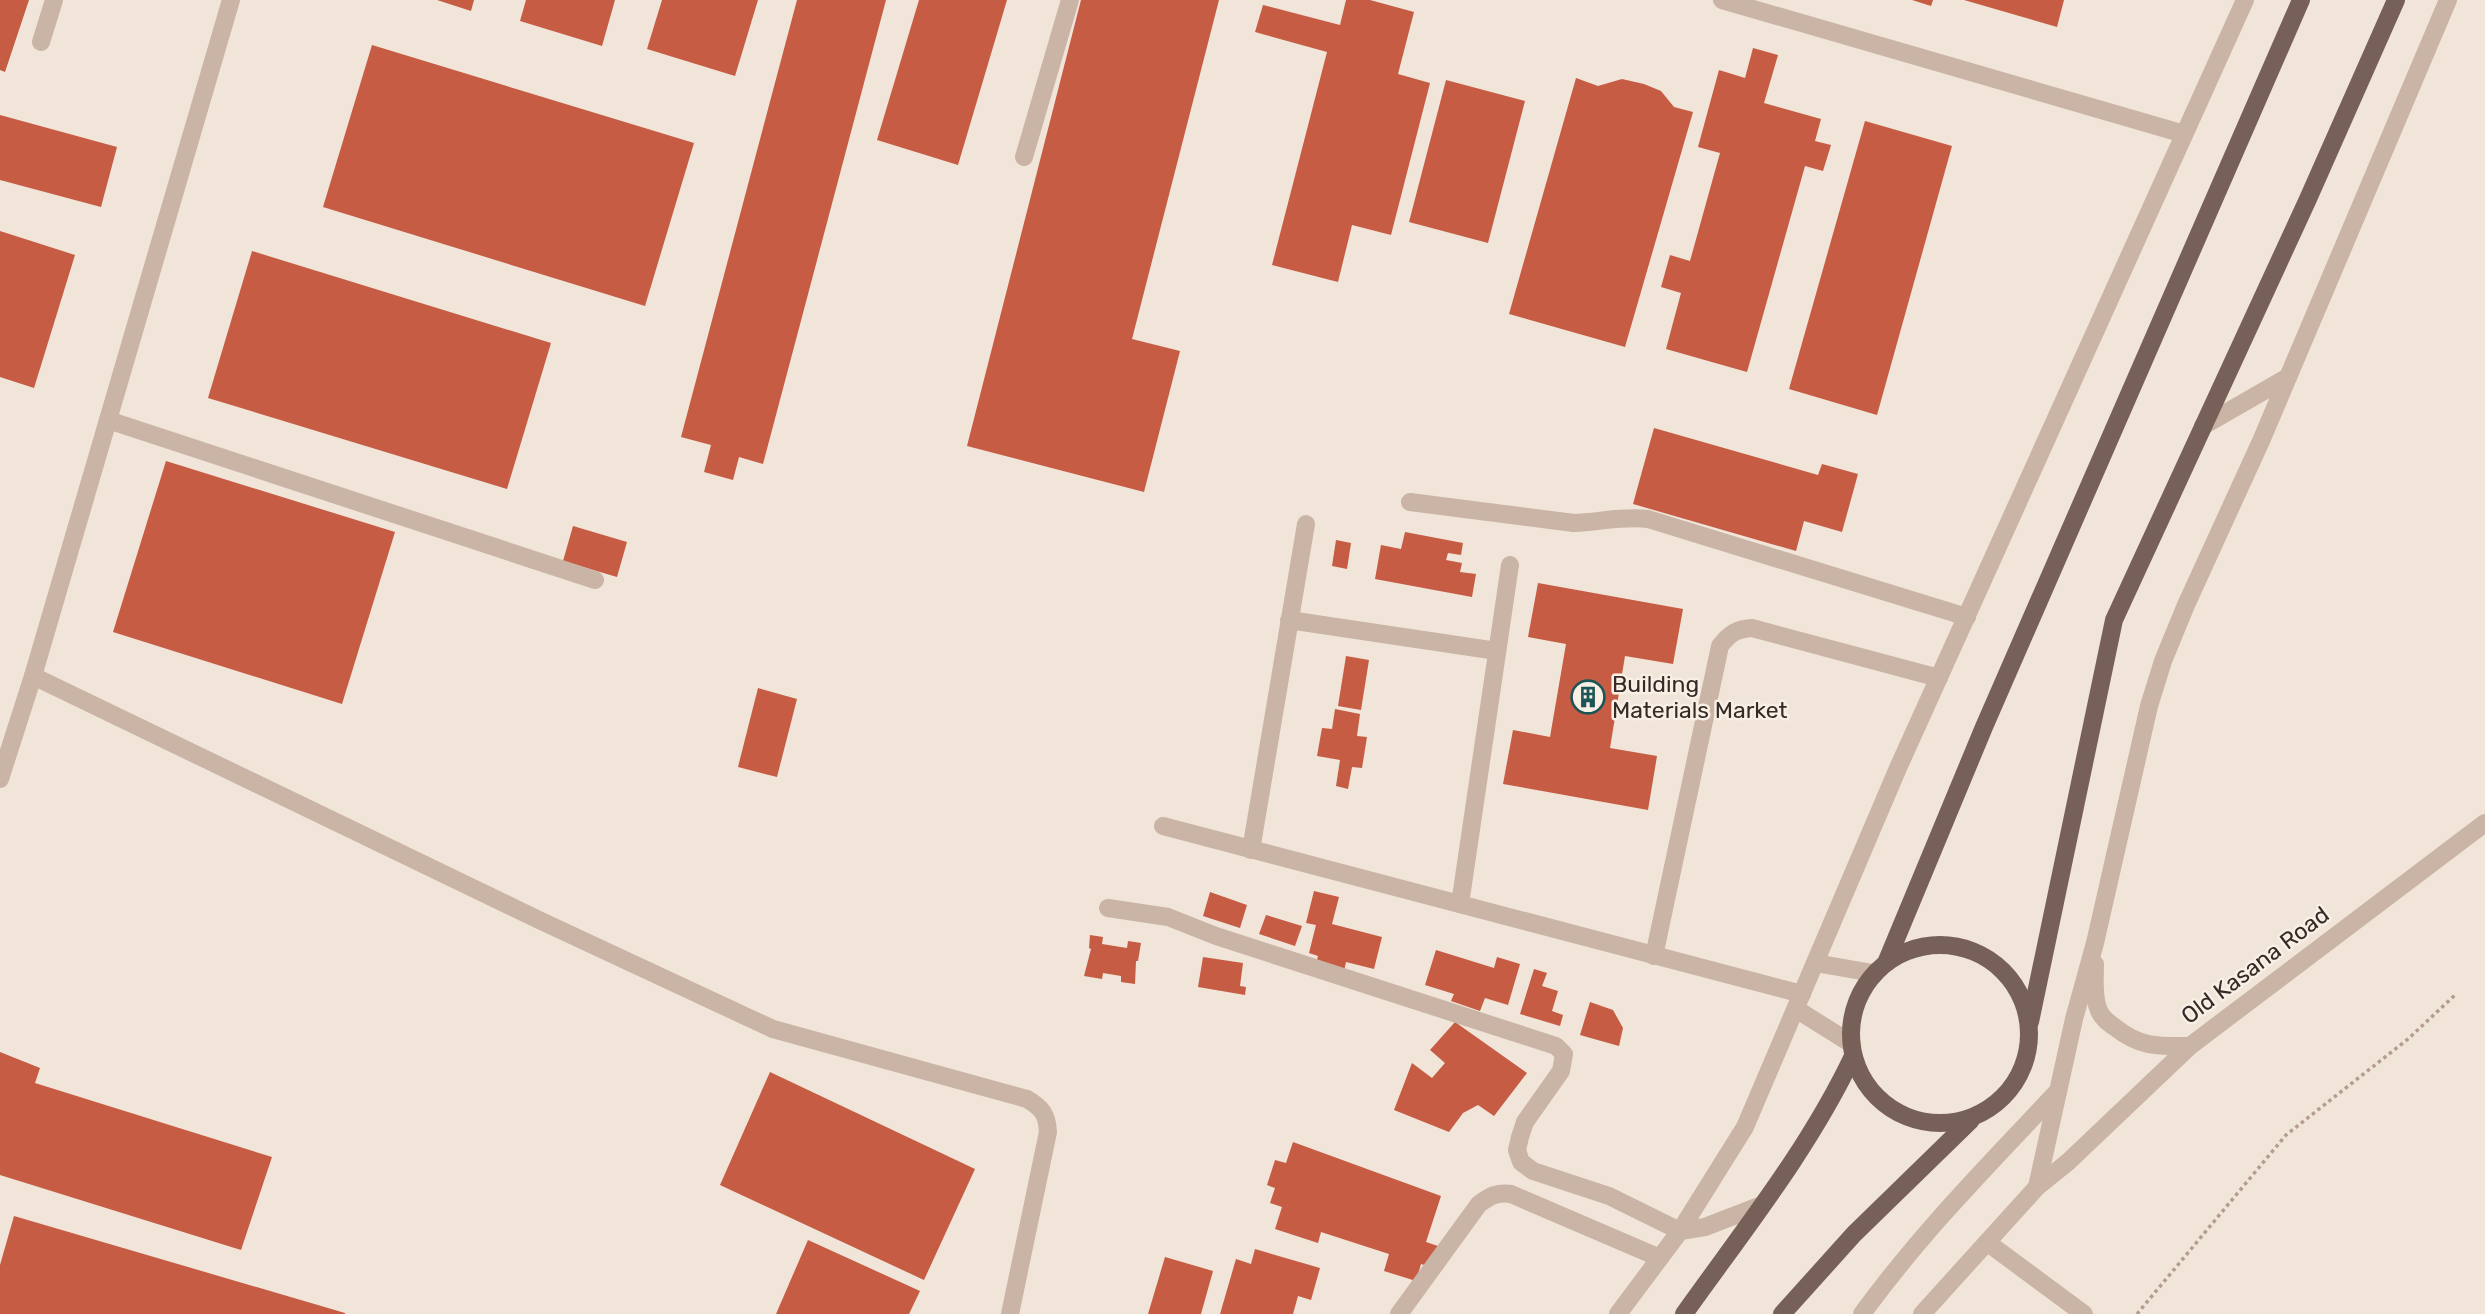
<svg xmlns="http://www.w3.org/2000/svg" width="2485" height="1314" font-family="Rubik,sans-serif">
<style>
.building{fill:#c55c43}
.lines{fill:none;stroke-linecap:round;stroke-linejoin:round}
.path{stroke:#b49d8f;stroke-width:3.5;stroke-dasharray:3.5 3.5;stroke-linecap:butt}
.minor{stroke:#c9b4a5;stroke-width:18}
.major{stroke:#766057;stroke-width:18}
.labels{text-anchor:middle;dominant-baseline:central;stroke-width:5;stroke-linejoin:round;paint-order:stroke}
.poi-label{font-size:23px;fill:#342a26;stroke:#f9efe5;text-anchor:start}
.street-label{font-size:23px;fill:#342a26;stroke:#f9efe5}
</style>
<rect width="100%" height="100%" fill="#f1e4d9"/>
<!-- building -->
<g class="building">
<path d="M0,0h29l-24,72 -5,-2z"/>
<path d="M437,0h37l-3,11z"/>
<path d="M526,0h89l-13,46 -82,-25z"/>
<path d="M662,0h96l-23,76 -88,-27z"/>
<path d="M797,0h89l-123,464 -24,-7 -6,23 -29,-8 7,-27 -30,-8z"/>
<path d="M919,0h88l-49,165 -81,-25z"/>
<path d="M1081,0h138l-87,339 48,12 -36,141 -177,-46z"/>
<path d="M1346,0h24l44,12 -16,62 32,9 -39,152 -39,-10 -14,57 -66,-17 55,-213 -72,-20 8,-27 77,20z"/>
<path d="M1912,0h21l-2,6z"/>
<path d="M1964,0h100l-7,27z"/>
<path d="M372,45l322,98 -49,163 -322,-99z"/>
<path d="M1753,48l25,7 -14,48 57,16 -6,22 16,4 -8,26 -18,-5 -58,206 -81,-23 15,-56 -20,-6 9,-32 20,6 30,-108 -22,-6 21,-77 26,8z"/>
<path d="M1576,78l22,8 24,-7 22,5 17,7 13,16 19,5 -68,235 -116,-33z"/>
<path d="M1446,80l79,21 -37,142 -79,-21z"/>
<path d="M0,115l117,32 -16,60 -101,-27z"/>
<path d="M1865,121l87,25 -75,269 -88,-26z"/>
<path d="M0,231l75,24 -41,133 -34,-11z"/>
<path d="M252,251l299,92 -44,146 -299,-91z"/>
<path d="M1654,428l164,47 4,-11 36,10 -16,58 -38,-11 -8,30 -163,-47z"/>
<path d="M166,461l229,71 -53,172 -229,-72z"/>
<path d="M573,526l54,16 -10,35 -54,-16z"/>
<path d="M1405,532l58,11 -2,12 -13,-2 -2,7 16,3 -2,9 16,2 -4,23 -97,-18 6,-34 20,4z"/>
<path d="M1336,540l15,3 -4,26 -15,-3z"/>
<path d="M1538,583l145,26 -10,55 -48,-8 -15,92 47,8 -9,54 -145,-26 10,-54 37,7 16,-93 -38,-7z"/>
<path d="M1346,656l23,4 -8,50 -23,-4z"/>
<path d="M758,688l39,11 -20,78 -39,-10z"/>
<path d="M1335,709l25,5 -3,22 10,1 -5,31 -10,-1 -4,22 -12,-3 4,-26 -23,-4 5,-28 10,1z"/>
<path d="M1314,891l25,6 -7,27 50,13 -8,32 -28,-7 -2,9 -28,-7 2,-8 -9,-3 7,-28 -10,-2z"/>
<path d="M1210,892l37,13 -7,23 -37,-12z"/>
<path d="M1266,915l36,11 -7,20 -36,-12z"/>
<path d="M1090,935l13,2 -1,7 25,4 1,-7 13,2 -3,18h-2l-1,23 -14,-2v-6l-18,-3 -1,6 -18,-3 7,-27 -2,-1z"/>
<path d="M1436,950l58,18 3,-11 23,7 -12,41 -23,-7 -5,13 -29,-10 3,-7 -29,-9z"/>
<path d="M1203,957l40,6 -3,23 6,1 -1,8 -47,-8z"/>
<path d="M1534,969l13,4 -5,13 16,5 -6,20 11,4 -3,11 -40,-12z"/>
<path d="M1590,1002l23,8 10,18 -4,18 -39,-11z"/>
<path d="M1455,1022l72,51 -33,43 -16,-11 -15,8 -14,19 -55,-22 18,-47 20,15 13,-15 -15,-13z"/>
<path d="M0,1052l40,16 -5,15 237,74 -31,93 -241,-75z"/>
<path d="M770,1072l205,97 -51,111 -204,-95z"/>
<path d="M1293,1142l148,54 -15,46 12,4 -7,21 -10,-3 -5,17 -32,-10 5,-17 -68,-22 -3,11 -43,-14 7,-22 -12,-4 5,-15 -8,-3 8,-25 11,3z"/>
<path d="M14,1216l331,97v1h-345v-49z"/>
<path d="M808,1240l112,51 -11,23h-133z"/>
<path d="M1255,1249l65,19 -9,32 -13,-4 -5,18h-73l16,-55 15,5z"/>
<path d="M1165,1257l48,14 -12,43h-53z"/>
</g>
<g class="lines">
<!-- path -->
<path class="path" d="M2137,1314l149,-179 122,-96 47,-44"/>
<!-- minor -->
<g class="minor">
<path d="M1722,0l462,134"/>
<path d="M41,42l13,-42"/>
<path d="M1024,157l46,-157"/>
<path d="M108,420l487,160"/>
<path d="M2203,426l85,-49"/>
<path d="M1410,502l164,21c25,-1 49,-7 74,-4l319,98"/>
<path d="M1289,620l208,31"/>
<path d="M33,676l506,244 234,109 254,70c15,9 20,15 21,33l-38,182"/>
<path d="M0,779l33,-103 198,-676"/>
<path d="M1163,826l639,168"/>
<path d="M1251,850l55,-326"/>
<path d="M1460,904l50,-339"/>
<path d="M1108,908l60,9 48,19 340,110 8,8 -3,17 -36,51 -5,15 -3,13 4,12 12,9 76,25 71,35 25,-4 57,-22"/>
<path d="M1654,956l66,-310c10,-13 17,-17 32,-18l187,50"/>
<path d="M1815,963l58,10"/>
<path d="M2095,964c0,14 -2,30 3,44 3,10 11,15 18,20 25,20 44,18 74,18"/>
<path d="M1796,1009l56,35"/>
<path d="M2037,1187l37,-168 21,-76 54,-237 14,-45 23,-56 75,-164 187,-441"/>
<path d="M1988,1243l96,71"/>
<path d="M1399,1314l80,-110c11,-8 18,-12 32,-10l149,64"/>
<path d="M1618,1314l62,-83 65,-104 153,-359 347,-768"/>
<path d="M1862,1314c58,-80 128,-151 196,-223"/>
<path d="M1922,1314l115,-127 31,-25 122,-116 295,-223"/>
</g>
<!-- major -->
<g class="major">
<circle cx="1940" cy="1034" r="89"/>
<path d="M1886,963l98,-236 317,-727"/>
<path d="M2030,1022l84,-402 194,-421 88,-199"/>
<path d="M1684,1314c59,-83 125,-165 169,-258"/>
<path d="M1782,1314l72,-80 117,-114"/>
</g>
</g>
<!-- icons -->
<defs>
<symbol id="building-ring" viewBox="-11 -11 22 22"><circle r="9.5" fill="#f9efe5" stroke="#1c5555" stroke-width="1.5"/><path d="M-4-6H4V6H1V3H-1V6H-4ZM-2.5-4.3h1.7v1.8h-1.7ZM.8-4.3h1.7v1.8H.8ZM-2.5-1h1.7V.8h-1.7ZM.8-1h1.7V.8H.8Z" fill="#1c5555"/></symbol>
</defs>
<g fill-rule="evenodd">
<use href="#building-ring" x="1569" y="678" width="38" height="38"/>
</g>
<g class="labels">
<!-- poi labels -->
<g class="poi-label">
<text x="1612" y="684">Building<tspan x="1612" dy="26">Materials Market</tspan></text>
</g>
<!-- street labels -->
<g class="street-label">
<text transform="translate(2255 965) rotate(-37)">Old Kasana Road</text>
</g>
</g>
</svg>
